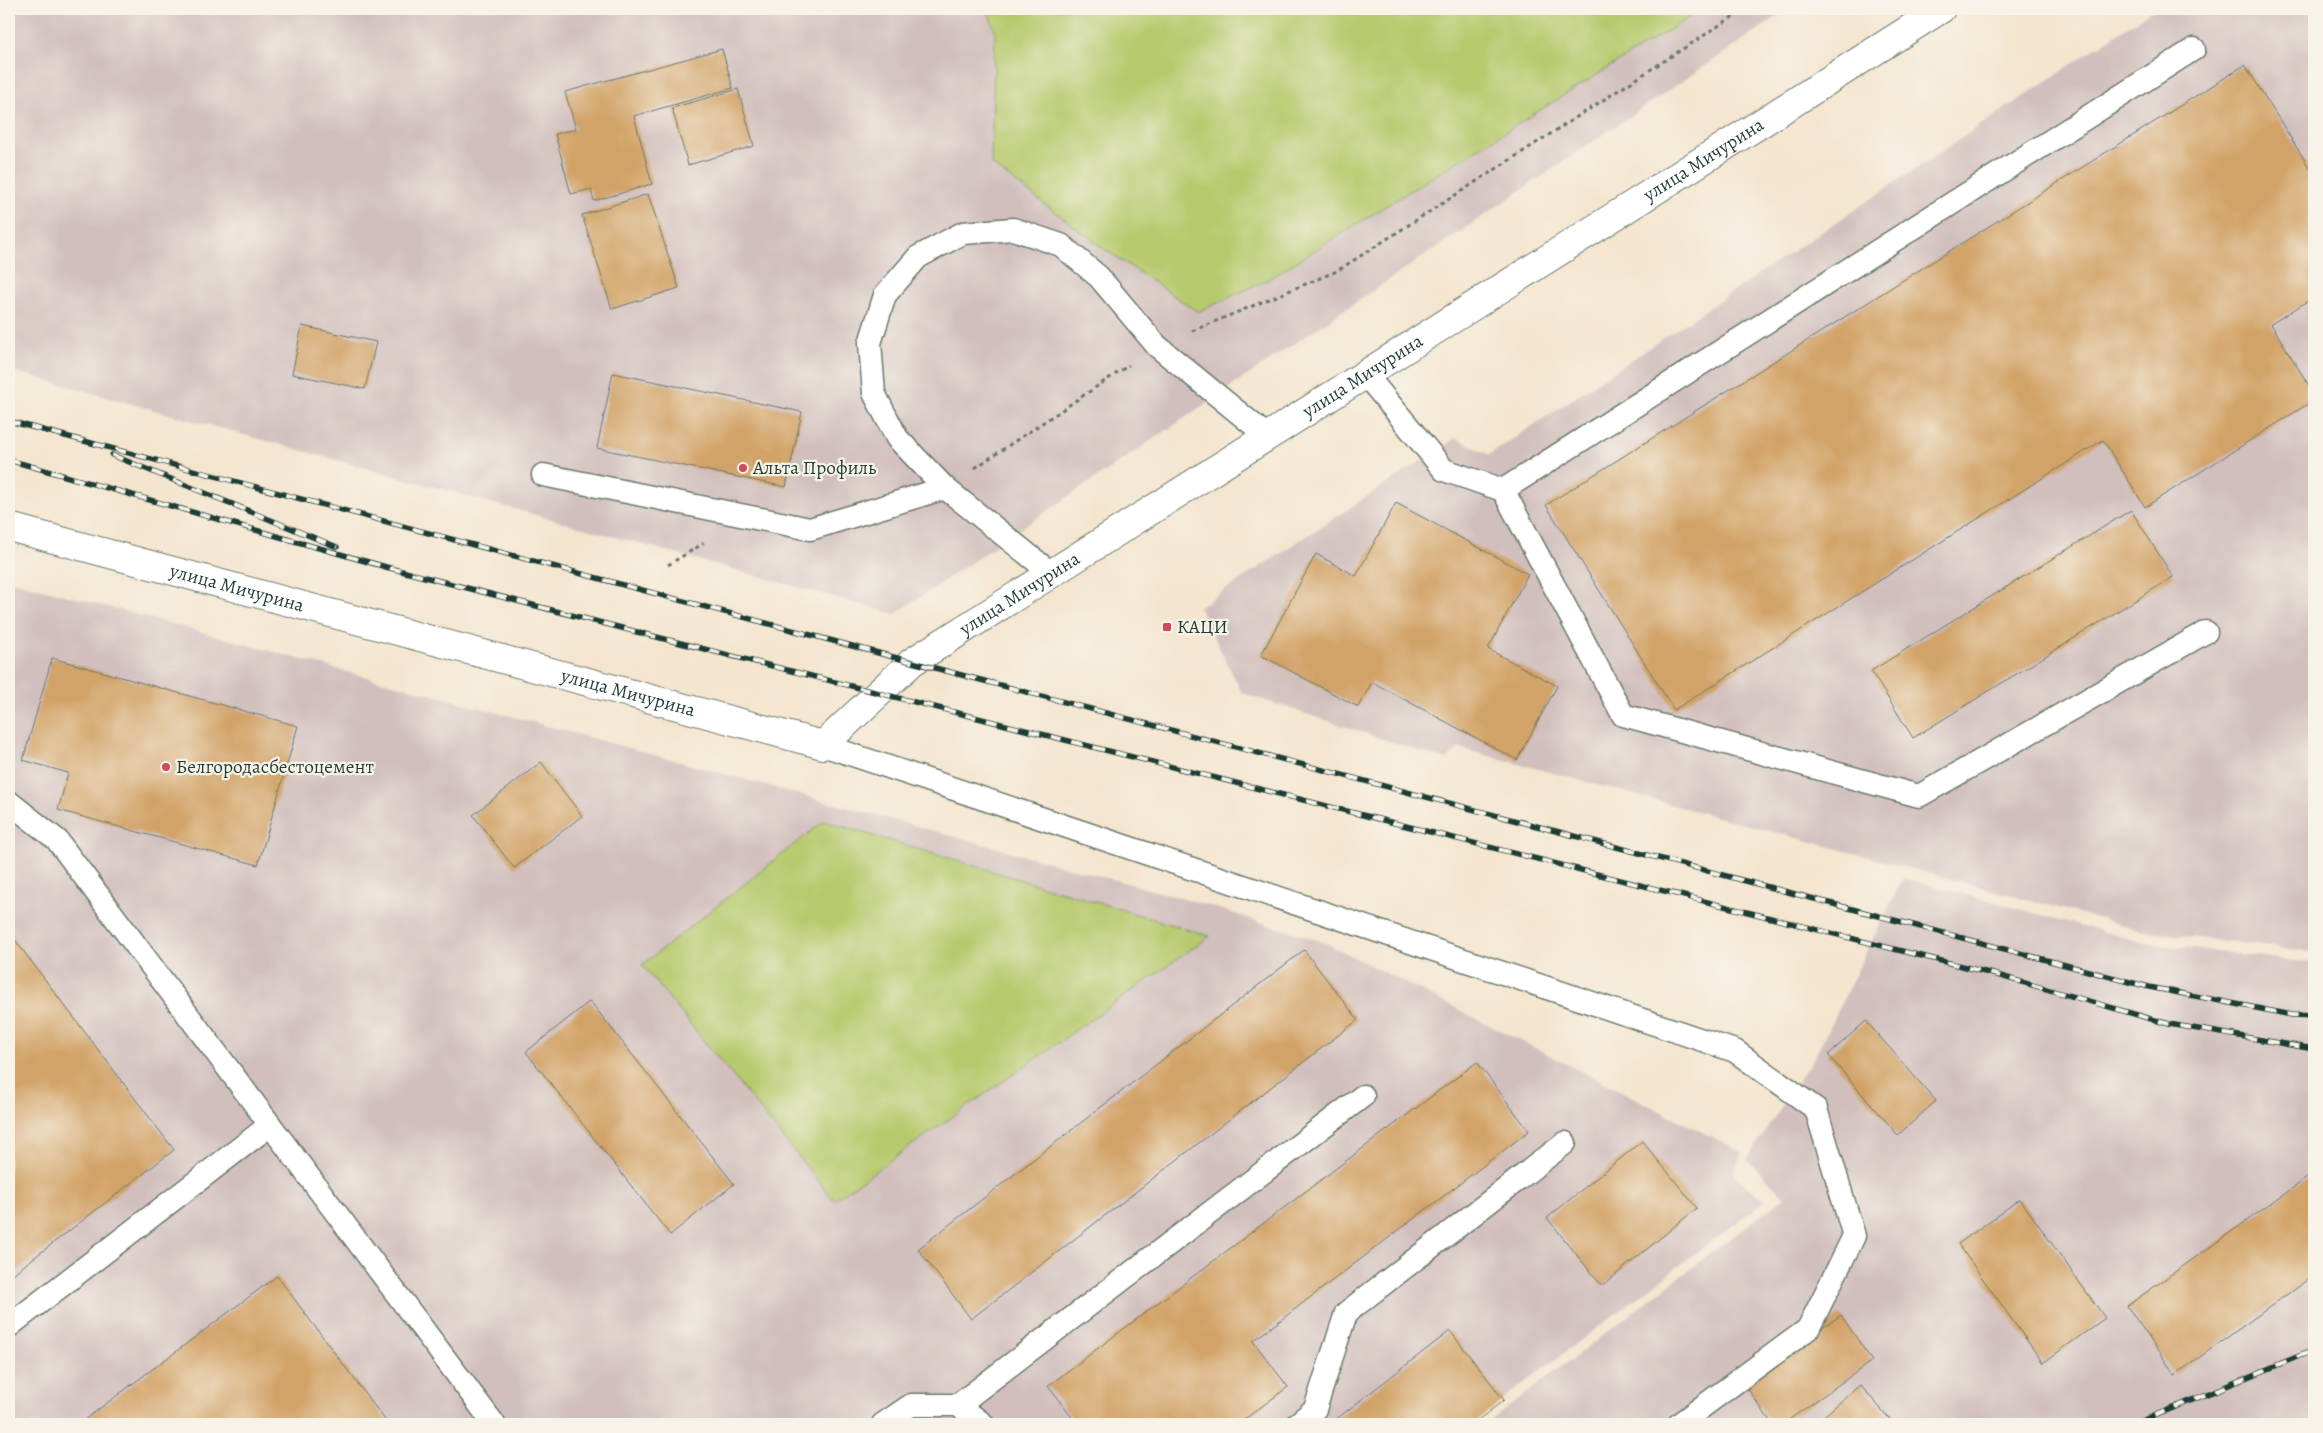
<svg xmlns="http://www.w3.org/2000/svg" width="2323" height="1433" font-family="Alegreya,serif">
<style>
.industrial{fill:#d1bfbd}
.green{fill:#b6c96c;stroke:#6a8350}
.building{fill:#d2a368}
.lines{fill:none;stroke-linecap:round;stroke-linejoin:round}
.service-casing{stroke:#6a786a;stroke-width:25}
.tertiary-casing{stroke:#6a786a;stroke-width:30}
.path{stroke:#6a786a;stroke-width:3;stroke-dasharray:4 4;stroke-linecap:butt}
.service{stroke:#fff;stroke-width:22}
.tertiary{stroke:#fff;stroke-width:28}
.rail-casing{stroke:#1f3d34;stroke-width:5.5}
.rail{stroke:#f7f3e8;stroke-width:4;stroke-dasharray:11;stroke-linecap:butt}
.poi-dot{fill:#d1495b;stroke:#f7f3e8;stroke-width:2}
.labels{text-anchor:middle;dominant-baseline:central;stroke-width:4.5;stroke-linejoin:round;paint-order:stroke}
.street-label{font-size:19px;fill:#1f3d34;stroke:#f7f3e8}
.poi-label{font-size:19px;fill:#1f3d34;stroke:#f7f3e8;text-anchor:start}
</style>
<rect width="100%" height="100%" fill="#f7f3e8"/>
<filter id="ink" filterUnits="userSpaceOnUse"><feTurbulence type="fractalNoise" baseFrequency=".02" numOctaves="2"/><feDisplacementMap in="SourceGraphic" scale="10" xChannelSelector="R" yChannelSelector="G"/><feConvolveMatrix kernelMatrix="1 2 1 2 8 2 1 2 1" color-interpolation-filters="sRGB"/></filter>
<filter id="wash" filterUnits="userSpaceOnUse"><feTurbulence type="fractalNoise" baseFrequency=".0096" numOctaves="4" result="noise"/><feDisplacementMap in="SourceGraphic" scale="20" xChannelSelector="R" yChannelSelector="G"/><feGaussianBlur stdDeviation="1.12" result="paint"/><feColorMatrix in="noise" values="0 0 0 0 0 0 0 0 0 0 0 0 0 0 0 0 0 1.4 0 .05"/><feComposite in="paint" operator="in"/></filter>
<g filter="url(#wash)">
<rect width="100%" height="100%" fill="#f4e5cf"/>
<!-- industrial -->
<g class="industrial">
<path d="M9,9h1780l-894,605 -886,-244z"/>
<path d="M2154,9h160v943l-165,-20 -690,-184 -12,12 -205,-67 -43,-86 257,-169 33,17z"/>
<path d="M9,580l1198,325 119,38 416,209 -9,22 32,27 -295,223h-1461z"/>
<path d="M1903,878l247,66 164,19v461h-828l299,-227 -38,-38 69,-105z"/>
</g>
<!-- green -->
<g class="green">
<path d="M987,9h716l-436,271 -69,32 -95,-64 -112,-84 4,-134z"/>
<path d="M824,821l386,115 -376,264 -192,-235z"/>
</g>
<g id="blocks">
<!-- building -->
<g class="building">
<path d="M722,49l11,39 -99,28 18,68 -58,17 -3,-12 -20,5 -16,-60 21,-5 -11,-37z"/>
<path d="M2245,65l69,110v122l-43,27 43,70v6l-169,107 -42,-67 -429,270 -128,-205z"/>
<path d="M738,89l16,57 -66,19 -16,-57z"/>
<path d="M648,194l31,94 -67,21 -30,-94z"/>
<path d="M302,326l74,16 -11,47 -73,-15z"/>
<path d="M613,373l189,39 -16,75 -189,-39z"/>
<path d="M1396,503l132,71 -40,75 69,37 -40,74 -145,-78 -14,25 -97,-52 55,-101 40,22z"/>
<path d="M2131,510l42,67 -260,161 -42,-67z"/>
<path d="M52,658l246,68 -40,139 -200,-55 10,-37 -45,-13z"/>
<path d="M541,762l41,54 -68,52 -41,-53z"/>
<path d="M9,932l165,218 -165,127z"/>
<path d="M1304,950l54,70 -387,299 -53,-70z"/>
<path d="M590,1001l144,183 -64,51 -144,-183z"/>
<path d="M1866,1021l70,80 -38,34 -70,-80z"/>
<path d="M1477,1062l52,69 -276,210 35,46 -50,37h-91l-1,-2 -3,2h-66l-29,-38z"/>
<path d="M1642,1141l55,67 -95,78 -55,-68z"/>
<path d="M2314,1173v102l-139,100 -48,-69z"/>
<path d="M2020,1199l85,119 -62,45 -85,-119z"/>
<path d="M277,1276l111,148h-309z"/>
<path d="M1841,1315l31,46 -89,63h-11l-28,-41z"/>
<path d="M1450,1331l54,69 -31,24h-143z"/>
<path d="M1860,1385l34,39h-74l-2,-3z"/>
</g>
</g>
</g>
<g filter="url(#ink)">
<use href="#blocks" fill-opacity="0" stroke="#6a786a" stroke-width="1"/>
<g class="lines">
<defs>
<g id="service">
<path d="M1366,375l78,95 59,20 120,225 296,81 287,-164"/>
<path d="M543,475l267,54 135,-41"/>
<path d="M1503,490l691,-441"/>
<path d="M1051,573l-106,-85 -48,-50 -23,-45 -4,-50 15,-48 33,-38 45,-24 50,-4 48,16 38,32 58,69 110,90"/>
<path d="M823,745l912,306 81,58 38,127 -46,93 -129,95"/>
<path d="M9,802l48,38 437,584"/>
<path d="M9,1326l261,-201"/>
<path d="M958,1405l405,-309"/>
<path d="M883,1424l28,-19h47l25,19"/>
<path d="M1297,1424l18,-15 31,-96 219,-170"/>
</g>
<g id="tertiary">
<path id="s1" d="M9,527l814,218 89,-83 1029,-653"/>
</g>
</defs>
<!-- service casing -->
<use href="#service" class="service-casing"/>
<!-- tertiary casing -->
<use href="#tertiary" class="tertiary-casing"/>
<!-- path -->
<g class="path">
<path d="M1192,331l145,-60 408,-262"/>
<path d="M975,468l154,-103"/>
<path d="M668,565l36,-22"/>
</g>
<!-- service -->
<use href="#service" class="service"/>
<!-- tertiary -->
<use href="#tertiary" class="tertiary"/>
<defs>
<g id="rail">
<path d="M9,421l903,241 1237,325 143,28 22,1"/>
<path d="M112,455l225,92"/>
<path d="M9,460l377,107 251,65 1360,343 172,49 145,25"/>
<path d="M2134,1424l180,-74"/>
</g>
</defs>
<!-- rail casing -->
<use href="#rail" class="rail-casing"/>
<!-- rail -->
<use href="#rail" class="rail"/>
</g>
</g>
<!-- markers -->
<g class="poi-dot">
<circle cx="743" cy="468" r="5"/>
<rect x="1162" y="622" width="10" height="10" rx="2.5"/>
<circle cx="166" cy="767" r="5"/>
</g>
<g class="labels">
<!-- street labels -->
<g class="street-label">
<text stroke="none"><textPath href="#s1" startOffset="1902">улица Мичурина</textPath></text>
<text stroke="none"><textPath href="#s1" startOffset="1498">улица Мичурина</textPath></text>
<text stroke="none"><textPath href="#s1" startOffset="236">улица Мичурина</textPath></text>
<text stroke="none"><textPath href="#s1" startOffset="1092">улица Мичурина</textPath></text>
<text stroke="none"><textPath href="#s1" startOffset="641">улица Мичурина</textPath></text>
</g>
<!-- poi labels -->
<g class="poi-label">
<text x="753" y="468">Альта Профиль</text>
<text x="1177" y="627">КАЦИ</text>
<text x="176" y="767">Белгородасбестоцемент</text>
</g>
</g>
<!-- margin -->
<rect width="2323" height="1433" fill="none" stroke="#f7f3e8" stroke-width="30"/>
</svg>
